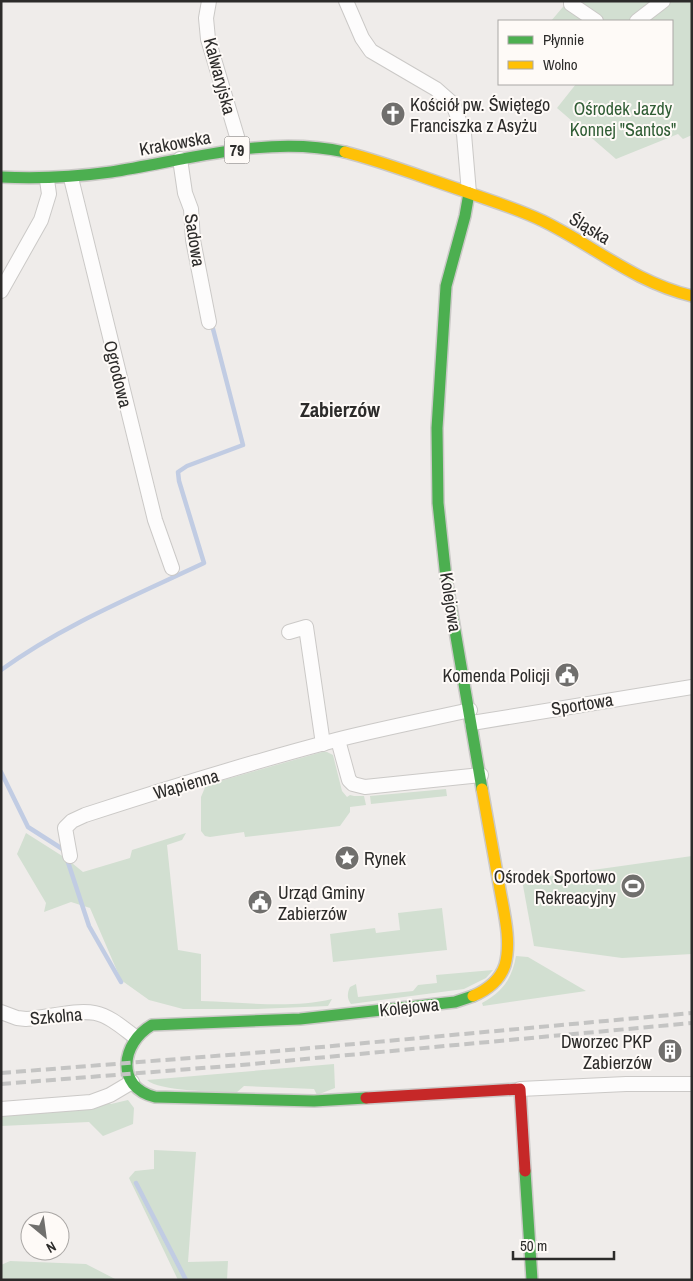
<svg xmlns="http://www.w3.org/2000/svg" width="693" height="1281" font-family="'Archivo Narrow',sans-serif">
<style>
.green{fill:#d2dfd1}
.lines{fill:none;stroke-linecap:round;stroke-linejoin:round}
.stream{stroke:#c1cce3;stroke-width:4.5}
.street-casing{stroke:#cbc9c7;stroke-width:16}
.fast-casing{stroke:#cbc9c7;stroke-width:14}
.slow-casing{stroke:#cbc9c7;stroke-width:14}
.jam-casing{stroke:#cbc9c7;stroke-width:14}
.street{stroke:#fdfcfc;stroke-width:14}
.fast{stroke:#4caf50;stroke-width:11}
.slow{stroke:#ffc107;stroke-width:11}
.jam{stroke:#c62828;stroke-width:11}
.rail{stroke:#c4c4c3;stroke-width:4;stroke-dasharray:10 5;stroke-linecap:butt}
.labels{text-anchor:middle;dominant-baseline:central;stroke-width:4;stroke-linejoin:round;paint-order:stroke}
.shield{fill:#fefaf7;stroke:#6b6968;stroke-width:1}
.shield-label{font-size:16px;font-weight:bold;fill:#2c2b2a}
.street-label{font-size:18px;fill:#2c2b2a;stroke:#fefaf7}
.poi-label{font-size:18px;fill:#2c2b2a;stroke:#fefaf7;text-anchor:start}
.park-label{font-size:18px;fill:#305d35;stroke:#fefaf7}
.quarter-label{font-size:20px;font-weight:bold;fill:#2c2b2a;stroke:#fefaf7}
</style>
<rect width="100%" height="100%" fill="#efecea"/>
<!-- green -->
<g class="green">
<path d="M568,1h124v134l-9,4 -5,-5 -62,25 -59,-51 19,-24h96v-63h-121z"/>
<path d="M322,752h5l6,3 9,36 5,6 3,-2 4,1h10l2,9 -16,2v5l-10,14 -95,11 -1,-5 -34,5 -5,-1 -4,-5v-34l5,-12z"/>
<path d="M446,789l1,7 -76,8 -1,-8z"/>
<path d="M26,833l41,26 16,13 47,-14 2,-8 54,-17 -4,7 -15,5 11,105 23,4v47c43,1 89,8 131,-2l-4,7 -71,3h-74l-34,-9 -28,-20 -31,-72 -19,-6 -27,10 2,-9 -29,-49z"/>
<path d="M692,856v98l-70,4 -88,-12 -12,-66z"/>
<path d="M442,908l5,42 -114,12 -3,-28 45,-6 1,5 24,-3 -2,-17z"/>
<path d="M516,956l12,1 58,34 -103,15 -1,-3c20,-11 30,-24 34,-47z"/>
<path d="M493,970l-7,8 -22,11 -113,15c-4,-5 -4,-11 -1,-17l6,-3 2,13 55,-6 5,-6 19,-2 -1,-8z"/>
<path d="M334,1064l1,24 -18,7 -3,-6 -70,-3 -8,7c-18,-1 -78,-2 -89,-13z"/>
<path d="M128,1100l6,8 -1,16 -30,12 -14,-14 -88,4v-11l96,-7 11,-6 3,2z"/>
<path d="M154,1150l42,2 -8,110 40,-1 -1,19h-49l-49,-102 6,-7 19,-2z"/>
<path d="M10,1261l76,3 31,16h-116v-15z"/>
</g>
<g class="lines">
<!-- stream -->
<g class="stream">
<path d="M1,670c62,-45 133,-74 203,-107l-25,-82 -1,-9 9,-6 56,-21 -31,-120"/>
<path d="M1,772l27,55 36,23 25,76 32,56"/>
<path d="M136,1183l50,97"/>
</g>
<defs>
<g id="street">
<path d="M209,1l-3,17 2,21 33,111"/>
<path d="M346,1l16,37 9,13 65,38 17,15 11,30 5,59"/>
<path d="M571,1v3l25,17"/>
<path d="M637,21l26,-20"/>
<path d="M180,159l5,34 6,16 2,31 16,82"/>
<path d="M71,178l84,342 17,48"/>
<path d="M1,291l40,-71 8,-26 -2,-14"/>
<path d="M289,632l17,-5 17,117"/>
<path d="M472,723l220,-36"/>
<path d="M338,740l11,40 4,4 12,3 116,-12"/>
<path d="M70,856l-5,-28 7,-7 13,-6c83,-27 167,-53 251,-75 44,-11 89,-20 134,-30"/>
<path d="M1,1012l16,6 9,1c21,-1 49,-10 69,-6 15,3 28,15 40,24"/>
<path d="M520,1089l106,-5h66"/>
<path d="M1,1109l90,-7 19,-7 22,-13"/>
</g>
<g id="fast">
<path d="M1,177c37,2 73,0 110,-5 77,-12 156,-37 234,-20"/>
<path d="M469,193l-4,23 -19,70 -9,142 1,75 8,75 36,211"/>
<path d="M366,1098l-52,3 -159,-4c-40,-10 -34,-54 -3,-72l148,-6 155,-17 18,-6"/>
<path d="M525,1171l7,109"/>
</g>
<g id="slow">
<path d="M345,152c39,10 77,25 116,38 27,10 55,18 82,31 53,26 89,60 149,75"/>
<path d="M473,996c14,-6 27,-16 32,-31 7,-25 -2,-56 -6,-81 -6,-32 -11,-63 -17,-95"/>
</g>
<path id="jam" d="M366,1098l154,-9 5,82"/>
</defs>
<!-- street casing -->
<use href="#street" class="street-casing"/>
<!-- fast casing -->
<use href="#fast" class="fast-casing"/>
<!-- slow casing -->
<use href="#slow" class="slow-casing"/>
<!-- jam casing -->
<use href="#jam" class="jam-casing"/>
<!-- street -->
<use href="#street" class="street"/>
<!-- fast -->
<use href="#fast" class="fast"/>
<!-- slow -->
<use href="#slow" class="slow"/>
<!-- jam -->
<use href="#jam" class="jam"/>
<!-- rail -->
<g class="rail">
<path d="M1,1073l277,-22 414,-38"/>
<path d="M1,1084l240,-19 451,-42"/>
</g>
</g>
<!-- icons -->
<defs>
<symbol id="church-disc" viewBox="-11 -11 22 22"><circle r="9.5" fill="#706f6d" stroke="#fefaf7"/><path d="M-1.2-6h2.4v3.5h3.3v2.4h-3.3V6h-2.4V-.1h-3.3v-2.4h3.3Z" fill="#fff"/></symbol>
<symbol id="civic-disc" viewBox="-11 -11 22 22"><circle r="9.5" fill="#706f6d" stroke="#fefaf7"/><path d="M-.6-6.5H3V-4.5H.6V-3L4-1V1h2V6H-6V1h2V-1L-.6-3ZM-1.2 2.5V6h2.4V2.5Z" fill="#fff"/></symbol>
<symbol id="sight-disc" viewBox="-11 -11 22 22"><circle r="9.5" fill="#706f6d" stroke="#fefaf7"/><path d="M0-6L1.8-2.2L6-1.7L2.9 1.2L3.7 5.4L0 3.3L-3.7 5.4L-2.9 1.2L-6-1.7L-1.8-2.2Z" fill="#fff"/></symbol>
<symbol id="stadium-disc" viewBox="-11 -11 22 22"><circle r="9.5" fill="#706f6d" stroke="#fefaf7"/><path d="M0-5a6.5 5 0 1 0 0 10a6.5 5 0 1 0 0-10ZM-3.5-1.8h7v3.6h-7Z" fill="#fff"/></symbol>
<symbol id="building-disc" viewBox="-11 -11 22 22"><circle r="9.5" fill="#706f6d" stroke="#fefaf7"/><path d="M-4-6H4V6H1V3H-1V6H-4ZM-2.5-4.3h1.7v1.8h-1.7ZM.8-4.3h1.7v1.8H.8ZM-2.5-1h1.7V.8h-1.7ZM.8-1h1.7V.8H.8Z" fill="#fff"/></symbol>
</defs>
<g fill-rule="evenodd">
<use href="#church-disc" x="379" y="100" width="28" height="28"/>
<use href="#civic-disc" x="553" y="661" width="28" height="28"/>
<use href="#sight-disc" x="333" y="844" width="28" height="28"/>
<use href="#stadium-disc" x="619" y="872" width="28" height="28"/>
<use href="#civic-disc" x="246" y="888" width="28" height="28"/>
<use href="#building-disc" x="656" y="1037" width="28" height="28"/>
</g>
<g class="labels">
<!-- shield labels -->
<rect class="shield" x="224.5" y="136.5" width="25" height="27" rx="4"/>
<g class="shield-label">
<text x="237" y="150">79</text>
</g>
<!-- street labels -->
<g class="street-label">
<text transform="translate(220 76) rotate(75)">Kalwaryjska</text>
<text transform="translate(175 143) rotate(-10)">Krakowska</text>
<text transform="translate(590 228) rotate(31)">Śląska</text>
<text transform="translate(195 240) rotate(81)">Sadowa</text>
<text transform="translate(118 374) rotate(76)">Ogrodowa</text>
<text transform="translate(451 602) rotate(81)">Kolejowa</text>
<text transform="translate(582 704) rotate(-9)">Sportowa</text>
<text transform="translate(186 784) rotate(-16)">Wapienna</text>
<text transform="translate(409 1007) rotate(-6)">Kolejowa</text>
<text transform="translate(56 1016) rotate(-5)">Szkolna</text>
</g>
<!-- poi labels -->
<g class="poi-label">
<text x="410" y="104">Kościół pw. Świętego<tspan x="410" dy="21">Franciszka z Asyżu</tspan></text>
<text x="550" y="675" text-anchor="end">Komenda Policji</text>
<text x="364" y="858">Rynek</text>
<text x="616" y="876" text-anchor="end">Ośrodek Sportowo<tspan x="616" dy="21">Rekreacyjny</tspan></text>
<text x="278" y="892">Urząd Gminy<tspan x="278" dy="21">Zabierzów</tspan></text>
<text x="652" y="1041" text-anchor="end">Dworzec PKP<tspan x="652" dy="21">Zabierzów</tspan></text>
</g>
<!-- park labels -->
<g class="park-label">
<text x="623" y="108">Ośrodek Jazdy<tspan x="623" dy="21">Konnej "Santos"</tspan></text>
</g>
<!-- quarter labels -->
<g class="quarter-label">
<text x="340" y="409">Zabierzów</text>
</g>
</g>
<!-- border -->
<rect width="693" height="1281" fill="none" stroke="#2c2b2a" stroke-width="5"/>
<!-- legend -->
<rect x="498" y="20" width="175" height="65" fill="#fefaf7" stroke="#aaa7a5"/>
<rect x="508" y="36" width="25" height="8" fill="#4caf50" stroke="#aaa7a5"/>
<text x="543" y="45" font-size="15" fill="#2c2b2a">Płynnie</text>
<rect x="508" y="61" width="25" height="8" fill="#ffc107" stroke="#aaa7a5"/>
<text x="543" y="70" font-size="15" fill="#2c2b2a">Wolno</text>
<!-- north arrow -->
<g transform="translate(45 1236) rotate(151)"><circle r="24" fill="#fefaf7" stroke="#aaa7a5"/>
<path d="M0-4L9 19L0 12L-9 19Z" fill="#706f6d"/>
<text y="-8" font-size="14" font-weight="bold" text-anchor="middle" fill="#2c2b2a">N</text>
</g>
<!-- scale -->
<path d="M513 1251v8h101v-8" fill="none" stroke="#2c2b2a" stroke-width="2.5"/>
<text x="520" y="1251" font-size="15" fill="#2c2b2a" stroke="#fefaf7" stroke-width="4" paint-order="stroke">50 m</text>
</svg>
